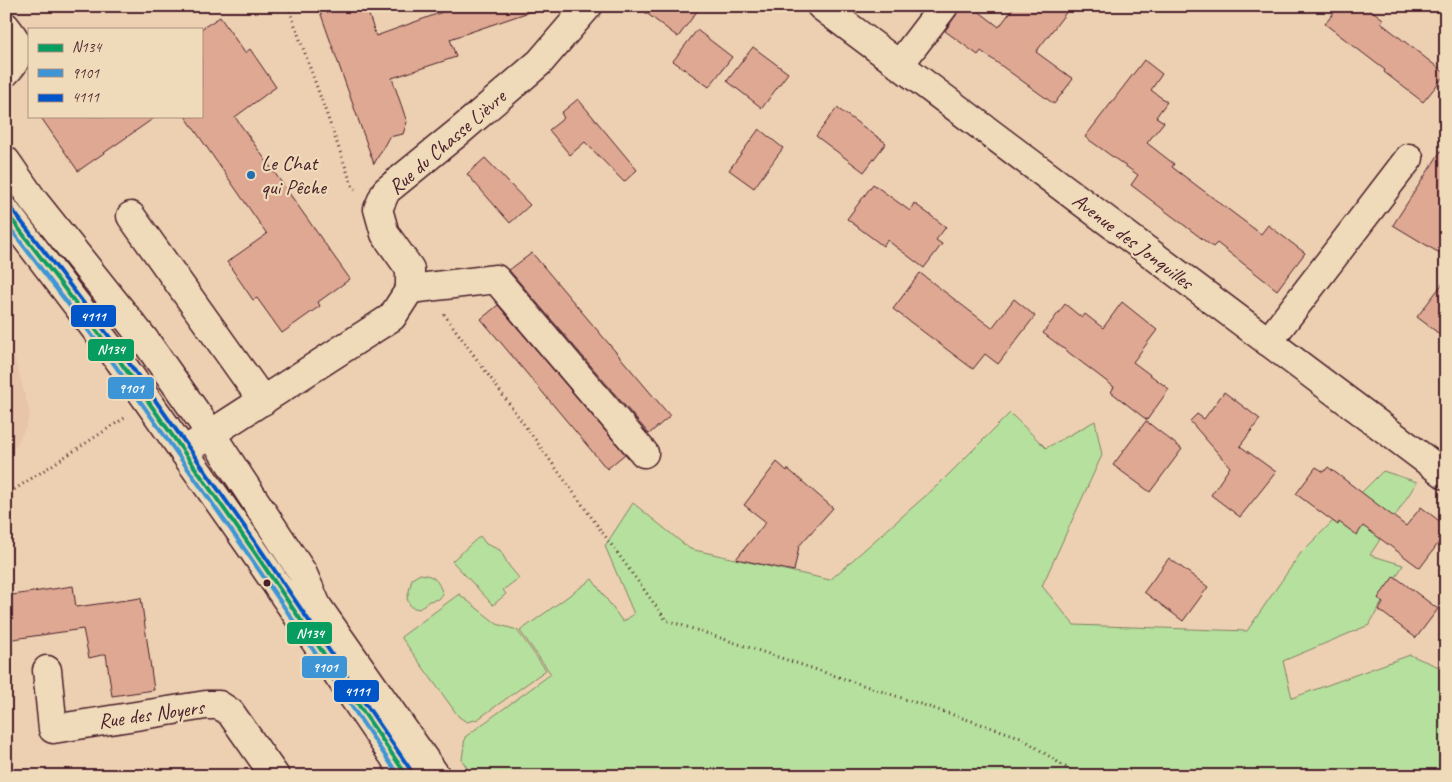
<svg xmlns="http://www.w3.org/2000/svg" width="1452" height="782" font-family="Caveat,sans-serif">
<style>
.built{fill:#e8c4a8}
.green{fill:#b6e09d;stroke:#808064}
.building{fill:#dea893;stroke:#4a1f2b}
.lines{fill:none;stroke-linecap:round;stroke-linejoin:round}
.minor-casing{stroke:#4a1f2b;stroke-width:31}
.major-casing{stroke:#4a1f2b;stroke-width:31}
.path{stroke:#4a1f2b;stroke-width:3;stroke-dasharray:1 4;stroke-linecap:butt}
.minor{stroke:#efdab9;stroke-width:28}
.major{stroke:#efdab9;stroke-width:28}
.bus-1-casing{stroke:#efdab9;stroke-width:8}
.bus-2-casing{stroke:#efdab9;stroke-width:8}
.bus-3-casing{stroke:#efdab9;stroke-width:8}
.bus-1{stroke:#079d60;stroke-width:4}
.bus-2{stroke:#3e95d5;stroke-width:4}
.bus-3{stroke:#0055c8;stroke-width:4}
.poi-dot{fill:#1f6fb2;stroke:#efdab9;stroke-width:2}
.bus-dot{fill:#4a1f2b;stroke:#efdab9;stroke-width:2}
.labels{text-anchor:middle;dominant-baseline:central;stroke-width:4.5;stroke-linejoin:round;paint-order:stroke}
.street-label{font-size:21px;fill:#4a1f2b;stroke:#efdab9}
.poi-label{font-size:21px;fill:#4a1f2b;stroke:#efdab9;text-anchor:start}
.line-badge{stroke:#efdab9;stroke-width:2}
.badge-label{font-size:14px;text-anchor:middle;font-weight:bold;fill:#fff}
</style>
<rect width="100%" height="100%" fill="#ecd0b1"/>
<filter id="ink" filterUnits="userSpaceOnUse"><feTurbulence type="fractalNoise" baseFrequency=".02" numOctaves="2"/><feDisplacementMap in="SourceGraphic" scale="10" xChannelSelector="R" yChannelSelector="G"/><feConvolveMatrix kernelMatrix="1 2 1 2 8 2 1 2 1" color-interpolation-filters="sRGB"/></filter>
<g filter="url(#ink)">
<!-- built -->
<path class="built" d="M6,342l6,6 18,66 -5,15 -15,26h-4z"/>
<!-- green -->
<g class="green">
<path d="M1010,413l36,35 49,-27 7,34 -60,131 32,39 173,6 53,-77 83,-83 34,11 -47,73 33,10 -34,60 -86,36 9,37 118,-43 36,15v106h-974l-10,-16 3,-23 86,-63 -31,-43 72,-52 31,43 11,-8 -29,-68 28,-43 57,46 140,31 109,-96z"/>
<path d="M480,536l6,8 14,6 9,16 10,12 -16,12 3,4 -13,11 -41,-44z"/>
<path d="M420,574c15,2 17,5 23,20l-4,5 -10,2 -10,8 -8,-2 -4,-8 5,-20z"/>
<path d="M459,594l38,30 20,6 29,40 -68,49 -11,3 -8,-5 -58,-80z"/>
</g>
<!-- building -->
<g class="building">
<path d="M318,6h48l10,30 83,-30h75l1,4 -85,29 6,18 -64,21 15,44 -4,12 -14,3 -15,27z"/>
<path d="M637,6h64l-23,31z"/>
<path d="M959,6h13l27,21 16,-21h56l-35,46 37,27 -19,25 -73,-53 -3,4 -33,-24 11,-16z"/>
<path d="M1339,6h27l17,13 -2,4 65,51 -23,28 -39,-30 1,-2 -60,-46z"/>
<path d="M220,17l25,36 5,-4 26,38 -41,30 115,162 -32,23 2,4 -38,27 -25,-35 -4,2 -26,-38 40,-28 -82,-118h16v-87z"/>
<path d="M697,30l35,27 -23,30 -36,-26z"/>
<path d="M753,47l35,26 -26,35 -35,-27z"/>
<path d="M1144,60l18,14 -11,16 16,12 -11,15 8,5 -17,21 27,21 -2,3 89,67 7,-9 37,28 -28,37 -60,-47 -4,4 -82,-62 7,-10 -53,-38z"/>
<path d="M578,99l59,71 -13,12 -39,-40 -15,13 -21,-25 15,-12 -3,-5z"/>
<path d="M837,108l49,35 -22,29 -48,-36z"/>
<path d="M40,116h117l-79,55z"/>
<path d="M759,129l24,19 -29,40 -25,-18z"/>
<path d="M1446,143v114l-53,-32z"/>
<path d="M485,158l45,47 -20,18 -43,-49z"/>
<path d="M873,184l37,27 4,-8 32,24 -10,13 6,4 -18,24 -37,-28 -4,6 -36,-27z"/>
<path d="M532,253l138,163 -21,18 -140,-164z"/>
<path d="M920,273l72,55 22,-29 21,17 -37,48 -13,-10 -12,15 -80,-60z"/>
<path d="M1446,279v60l-29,-22z"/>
<path d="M1122,302l35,28 -24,32 36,27 -22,31 -36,-28 3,-5 -71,-54 22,-29 17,14 3,-4 18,14z"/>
<path d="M498,305l127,149 -18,15 -126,-150z"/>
<path d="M1224,392l36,27 -20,27 36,26 -36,45 -29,-22 19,-28 -40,-46 7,-7 7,5z"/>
<path d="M1146,421l36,28 -32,43 -37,-27z"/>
<path d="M777,462l10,9 1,-2 45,39 -34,38 -5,25 -58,-12 30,-37 -22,-17z"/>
<path d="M1316,467l8,5 4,-5 78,59 15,-19 25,19v7l-26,35 -57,-42 -6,9 -18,-13 -1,3 -42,-31z"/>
<path d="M1169,558l39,29 -25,34 -39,-29z"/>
<path d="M1394,576l44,33 -22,29 -37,-28 4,-7 -5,-5z"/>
<path d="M73,586l3,21 65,-9 13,92 -42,6 -6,-42 -17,4 -6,-29 -77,11v-44z"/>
</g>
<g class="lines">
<defs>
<g id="minor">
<path d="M821,6l625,469"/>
<path d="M6,27c14,18 18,27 0,45"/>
<path d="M899,65l45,-59"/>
<path d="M6,161l27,39 114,143 64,91 91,138 15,34 119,170"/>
<path d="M131,216l132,185"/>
<path d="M410,289l86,-10 148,174"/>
<path d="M1268,342l141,-184"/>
<path d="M195,444l197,-127 18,-28v-20l-25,-35 -7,-25 8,-18 75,-61 79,-68 48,-56"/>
<path d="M47,670l6,59 153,-24h13l11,7 45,64"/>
</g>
<path id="major" d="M6,212l113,148 134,190 154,226"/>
</defs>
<!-- minor casing -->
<use href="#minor" class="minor-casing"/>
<!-- major casing -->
<use href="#major" class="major-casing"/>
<!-- path -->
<g class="path">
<path d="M288,6l65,182 2,1"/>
<path d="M444,314l222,306 354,117 59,39"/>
<path d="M6,495l120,-78"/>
</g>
<!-- minor -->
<use href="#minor" class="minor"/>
<!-- major -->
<use href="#major" class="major"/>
<defs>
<path id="bus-1" d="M6,212l113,148 134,190 154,226"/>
<path id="bus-2" d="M6,223l108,141 134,190 151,222"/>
<path id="bus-3" d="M11,208l113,148 134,190 154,226"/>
</defs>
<!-- bus-1 casing -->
<use href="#bus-1" class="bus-1-casing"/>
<!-- bus-2 casing -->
<use href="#bus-2" class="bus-2-casing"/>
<!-- bus-3 casing -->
<use href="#bus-3" class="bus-3-casing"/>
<!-- bus-1 -->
<use href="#bus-1" class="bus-1"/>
<!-- bus-2 -->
<use href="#bus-2" class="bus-2"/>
<!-- bus-3 -->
<use href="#bus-3" class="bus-3"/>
</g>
</g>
<!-- markers -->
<circle class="poi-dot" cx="251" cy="175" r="5"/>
<circle class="bus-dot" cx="267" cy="583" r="4.5"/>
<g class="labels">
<!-- street labels -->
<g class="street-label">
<text transform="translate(447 142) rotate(-41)">Rue du Chasse Lièvre</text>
<text transform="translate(1133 241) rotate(37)">Avenue des Jonquilles</text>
<text transform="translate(151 714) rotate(-8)">Rue des Noyers</text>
</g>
<!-- poi labels -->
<g class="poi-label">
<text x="261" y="163">Le Chat<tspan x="261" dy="24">qui Pêche</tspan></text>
</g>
</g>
<g class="line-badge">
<rect x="70" y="304" width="47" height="24" rx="5" fill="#0055c8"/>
<rect x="87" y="338" width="48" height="24" rx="5" fill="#079d60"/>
<rect x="107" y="376" width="48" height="24" rx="5" fill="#3e95d5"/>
<rect x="286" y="621" width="47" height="24" rx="5" fill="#079d60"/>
<rect x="301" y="655" width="47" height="24" rx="5" fill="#3e95d5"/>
<rect x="333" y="679" width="47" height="24" rx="5" fill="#0055c8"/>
</g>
<g class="badge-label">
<text x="93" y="321">4111</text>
<text x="111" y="354">N134</text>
<text x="131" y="393">9101</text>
<text x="310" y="638">N134</text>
<text x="325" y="672">9101</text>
<text x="357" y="696">4111</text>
</g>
<!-- margin -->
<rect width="1452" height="782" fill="none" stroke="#efdab9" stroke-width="25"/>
<rect x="12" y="12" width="1427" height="757" fill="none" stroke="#4a1f2b" stroke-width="2" filter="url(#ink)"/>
<!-- legend -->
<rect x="28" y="28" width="175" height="90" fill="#efdab9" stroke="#ad8f80"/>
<rect x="38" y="44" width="25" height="8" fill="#079d60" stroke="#ad8f80"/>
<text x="72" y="52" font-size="15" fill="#4a1f2b">N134</text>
<rect x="38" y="69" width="25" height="8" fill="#3e95d5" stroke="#ad8f80"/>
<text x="72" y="78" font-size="15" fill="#4a1f2b">9101</text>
<rect x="38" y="94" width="25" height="8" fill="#0055c8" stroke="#ad8f80"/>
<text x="72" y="102" font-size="15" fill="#4a1f2b">4111</text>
</svg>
